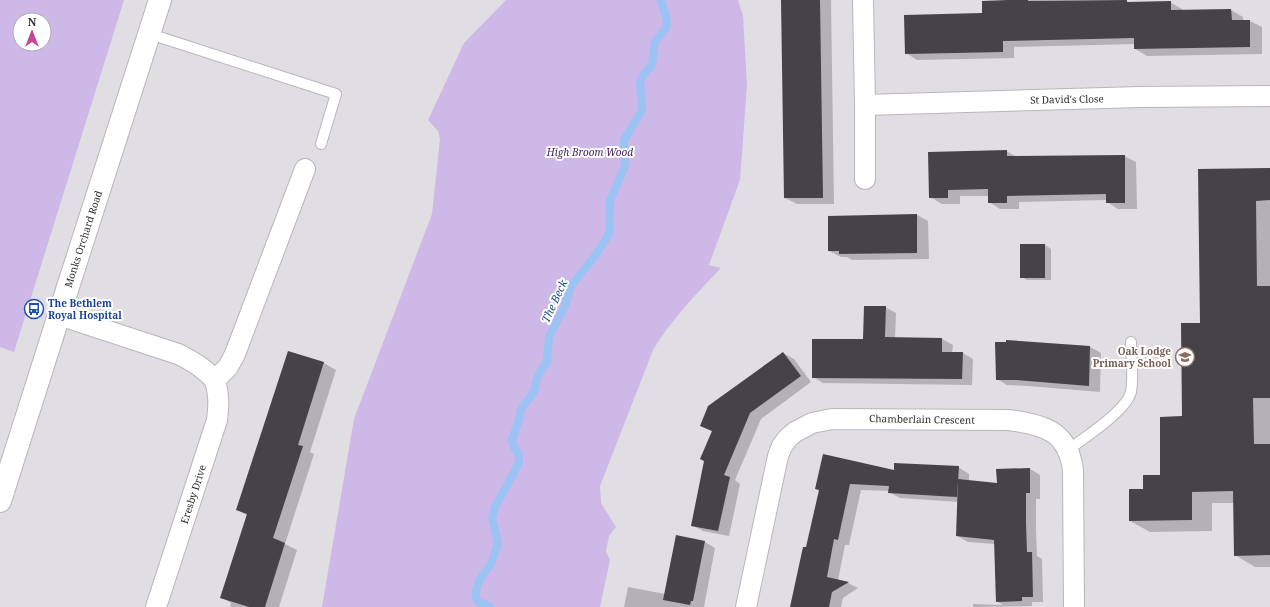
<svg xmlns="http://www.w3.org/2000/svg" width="1270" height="607" font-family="'Noto Serif',serif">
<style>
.green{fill:#cdb8e7;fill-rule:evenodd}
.shadow{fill:#0003}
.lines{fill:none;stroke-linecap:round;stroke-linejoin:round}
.stream{stroke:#9bc3f3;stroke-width:8}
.building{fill:#454347}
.lane-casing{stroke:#b8b6ba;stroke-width:12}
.street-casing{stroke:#b8b6ba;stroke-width:22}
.secondary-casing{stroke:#b8b6ba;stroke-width:24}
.lane{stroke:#fff;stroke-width:10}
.street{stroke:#fff;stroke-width:20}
.secondary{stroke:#fff;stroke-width:22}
.labels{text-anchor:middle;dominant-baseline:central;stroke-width:4;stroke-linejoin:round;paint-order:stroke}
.street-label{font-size:10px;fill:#302f31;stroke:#fff}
.park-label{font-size:10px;font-style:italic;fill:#422162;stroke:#fff}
.transit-label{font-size:10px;font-weight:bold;fill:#164399;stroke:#fff;text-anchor:start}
.education-label{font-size:10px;font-weight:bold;fill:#785e54;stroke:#fff;text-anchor:end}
.water-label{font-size:11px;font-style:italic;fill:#174d87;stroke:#fff}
</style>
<rect width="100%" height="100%" fill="#e0dee3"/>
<!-- green -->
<g class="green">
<path d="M0,0h124l-110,352 -14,-5zM20,20h24v24h-24z"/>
<path d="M506,0h232l5,16 4,69 -7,95 -31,85 12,3c-24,25 -50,52 -68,82l-53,136 1,17 15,24 -7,9 -3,15 4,9 -10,47h-278l32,-188 78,-205 8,-75 -2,-8 -10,-11 36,-77z"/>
</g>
<!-- shadow -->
<g class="shadow">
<path d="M782,0h49l3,204h-37l-12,-6z"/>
<path d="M1010,0l116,1 4,2 40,-1 12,7v2l49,-1 12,7v4h7l12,6v27l-115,2 -12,-7v-5l-121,3v11l-97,2 -11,-7z"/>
<path d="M1006,151l11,6 107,-1 12,6 1,47h-19l-11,-7v-2l-88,2v7h-19l-11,-7v-6h-29v8h-18l-12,-7z"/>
<path d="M1270,169v398h-15l-20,-12 -1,-52h-22v28l-62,1 -20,-11 14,-31 17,-14 22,-59 18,-93z"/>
<path d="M917,215l11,6 1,38 -77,1 -5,-3h-6l-12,-6z"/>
<path d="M1045,245l6,4v31h-24l-6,-3z"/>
<path d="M885,307l11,6 -1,26h47l11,6 -1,8h11l10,6 -1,26 -149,-2 -10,-6 51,-37z"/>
<path d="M1007,341l83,6 11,6 -1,39 -72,-6 -21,-1 -10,-6z"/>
<path d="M288,352l36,11 12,7 -26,82 4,2 -29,90 12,6 -18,57h-49l1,-4 -10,-6 27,-81 -10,-6z"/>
<path d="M783,353l11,6 17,23 -50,37 -26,61 5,4 -11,52 -26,-5 -11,-6 21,-93 -12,-7z"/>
<path d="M958,467l11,7v8l29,2 32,-15 10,6v24h-4v31l1,26 5,3 1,43h-11v4l-59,1v-3l30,1 -7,-4 -1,-57 -27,-2 -11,-6 2,-34 -59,-4 -11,-6 1,-1 -29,-1 -12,55h-4l-7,35 10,3 10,5 -15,10 -2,9h-49l15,-58 13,-58 -4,-2 79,-18z"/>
<path d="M677,537l28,5 10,6 -11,59h-80l4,-20 37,7z"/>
</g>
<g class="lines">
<!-- stream -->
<path class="stream" d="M490,607l-5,-3 -6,-1 -3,-5v-7l4,-12 11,-15 7,-21 -6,-25 3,-11 24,-44v-9l-5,-6 -2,-8 7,-20 2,-11 13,-17 4,-17 9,-13 2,-25 15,-29 7,-22 24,-30 14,-22 1,-33 15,-35 -1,-26 18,-30 -2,-28 4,-8 8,-9 3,-23 11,-14 1,-7 -6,-21"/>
</g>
<!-- building -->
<g class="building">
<path d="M781,0h39l3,198h-39z"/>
<path d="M1008,0h20v1l99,-1v2l44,-1v9l60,-1 1,11h18v27l-116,2v-11l-131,3v11l-98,2 -1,-39 78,-2v-12z"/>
<path d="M1007,150v6l118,-1v48h-19v-9l-99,2v7h-19v-14l-40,1v8h-19l-1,-46z"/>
<path d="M1270,168v32l-14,1 1,85h13v112h-17l1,46h16v111l-36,1 -1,-65 -41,1v28l-63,1v-32h14v-14h17v-58l22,-1 -1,-93h19l-2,-154z"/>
<path d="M917,214v39l-78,1v-3h-11v-35z"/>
<rect x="1020" y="244" width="25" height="34"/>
<path d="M864,306h22l-1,31 57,1v14h21l-1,27 -150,-1v-39h51z"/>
<path d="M1006,340l84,6 -1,40 -73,-6h-20l-1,-38h11z"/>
<path d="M288,351l36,11 -26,83 5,1 -30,92 12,5 -20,64h-16l-29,-9 27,-84 -11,-4z"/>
<path d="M783,352l18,24 -51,37 -26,62 6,2 -12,54 -27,-5 13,-65 -4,-2 12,-28 -12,-5 8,-20z"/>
<path d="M823,454l71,16v-7l65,3 -2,31 -69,-4 1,-7 -39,-2 -12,56 -4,-1 -7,38 22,5 -17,10 -3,15h-39l13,-60h3l13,-57 -4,-1z"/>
<path d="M1030,468v25h-4v31l1,28h5l1,45h-11v4l-26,1 -2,-62 -38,-4 2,-57 39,4 -1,-14z"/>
<path d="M676,535l29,6 -12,60h-2l-1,4 -27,-5z"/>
</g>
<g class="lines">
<defs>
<g id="lane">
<path d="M150,34l186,60 -15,50"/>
<path d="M1068,450c17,-13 58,-39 63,-58 3,-16 0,-34 0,-50"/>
</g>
<g id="street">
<path d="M863,0l2,105 275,-8 130,-1"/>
<path d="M865,105v74"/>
<path d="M59,315l119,39c15,7 26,14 37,26"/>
<path d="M156,607l61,-187c2,-16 2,-25 -2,-40l13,-13 7,-13 70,-185"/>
<path d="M746,607l32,-151 4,-10 6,-8 7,-6 17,-9 20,-4 176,1c35,4 60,11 65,50l1,137"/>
</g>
<path id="secondary" d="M0,501l59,-186 101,-315"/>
</defs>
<!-- lane casing -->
<use href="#lane" class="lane-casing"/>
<!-- street casing -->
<use href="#street" class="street-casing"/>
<!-- secondary casing -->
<use href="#secondary" class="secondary-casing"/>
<!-- lane -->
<use href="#lane" class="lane"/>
<!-- street -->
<use href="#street" class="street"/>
<!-- secondary -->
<use href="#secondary" class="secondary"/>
</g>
<!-- icons -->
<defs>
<symbol id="bus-ring" viewBox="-11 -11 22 22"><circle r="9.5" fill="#fff" stroke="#1a4fb4" stroke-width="1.5"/><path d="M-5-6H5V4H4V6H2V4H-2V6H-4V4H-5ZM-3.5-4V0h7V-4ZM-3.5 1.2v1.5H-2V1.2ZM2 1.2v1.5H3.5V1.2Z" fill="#1a4fb4"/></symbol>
<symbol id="school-ring" viewBox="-11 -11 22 22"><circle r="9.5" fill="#fff" stroke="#8d6e63" stroke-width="1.5"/><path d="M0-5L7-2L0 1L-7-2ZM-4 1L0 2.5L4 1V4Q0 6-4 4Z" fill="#8d6e63"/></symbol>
</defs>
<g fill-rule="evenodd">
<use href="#bus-ring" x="23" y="298" width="22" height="22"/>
<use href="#school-ring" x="1174" y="346" width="22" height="22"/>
</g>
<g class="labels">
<!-- street labels -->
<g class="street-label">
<text transform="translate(1067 99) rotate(-1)">St David's Close</text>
<text transform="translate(83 239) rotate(-72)">Monks Orchard Road</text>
<text transform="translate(922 419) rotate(1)">Chamberlain Crescent</text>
<text transform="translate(193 494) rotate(-72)">Eresby Drive</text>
</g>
<!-- park labels -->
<g class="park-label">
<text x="590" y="152">High Broom Wood</text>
</g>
<!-- transit labels -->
<g class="transit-label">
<text x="48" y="303">The Bethlem<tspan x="48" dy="12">Royal Hospital</tspan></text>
</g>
<!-- education labels -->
<g class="education-label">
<text x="1171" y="351">Oak Lodge<tspan x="1171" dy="12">Primary School</tspan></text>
</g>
<!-- water labels -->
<g class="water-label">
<text transform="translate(554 301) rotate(-65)">The Beck</text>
</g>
</g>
<!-- north arrow -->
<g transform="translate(32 32)"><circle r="19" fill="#ffffff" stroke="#acacad"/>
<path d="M0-3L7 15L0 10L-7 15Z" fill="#c64895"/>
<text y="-6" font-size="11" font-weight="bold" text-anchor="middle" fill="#302f31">N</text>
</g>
</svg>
